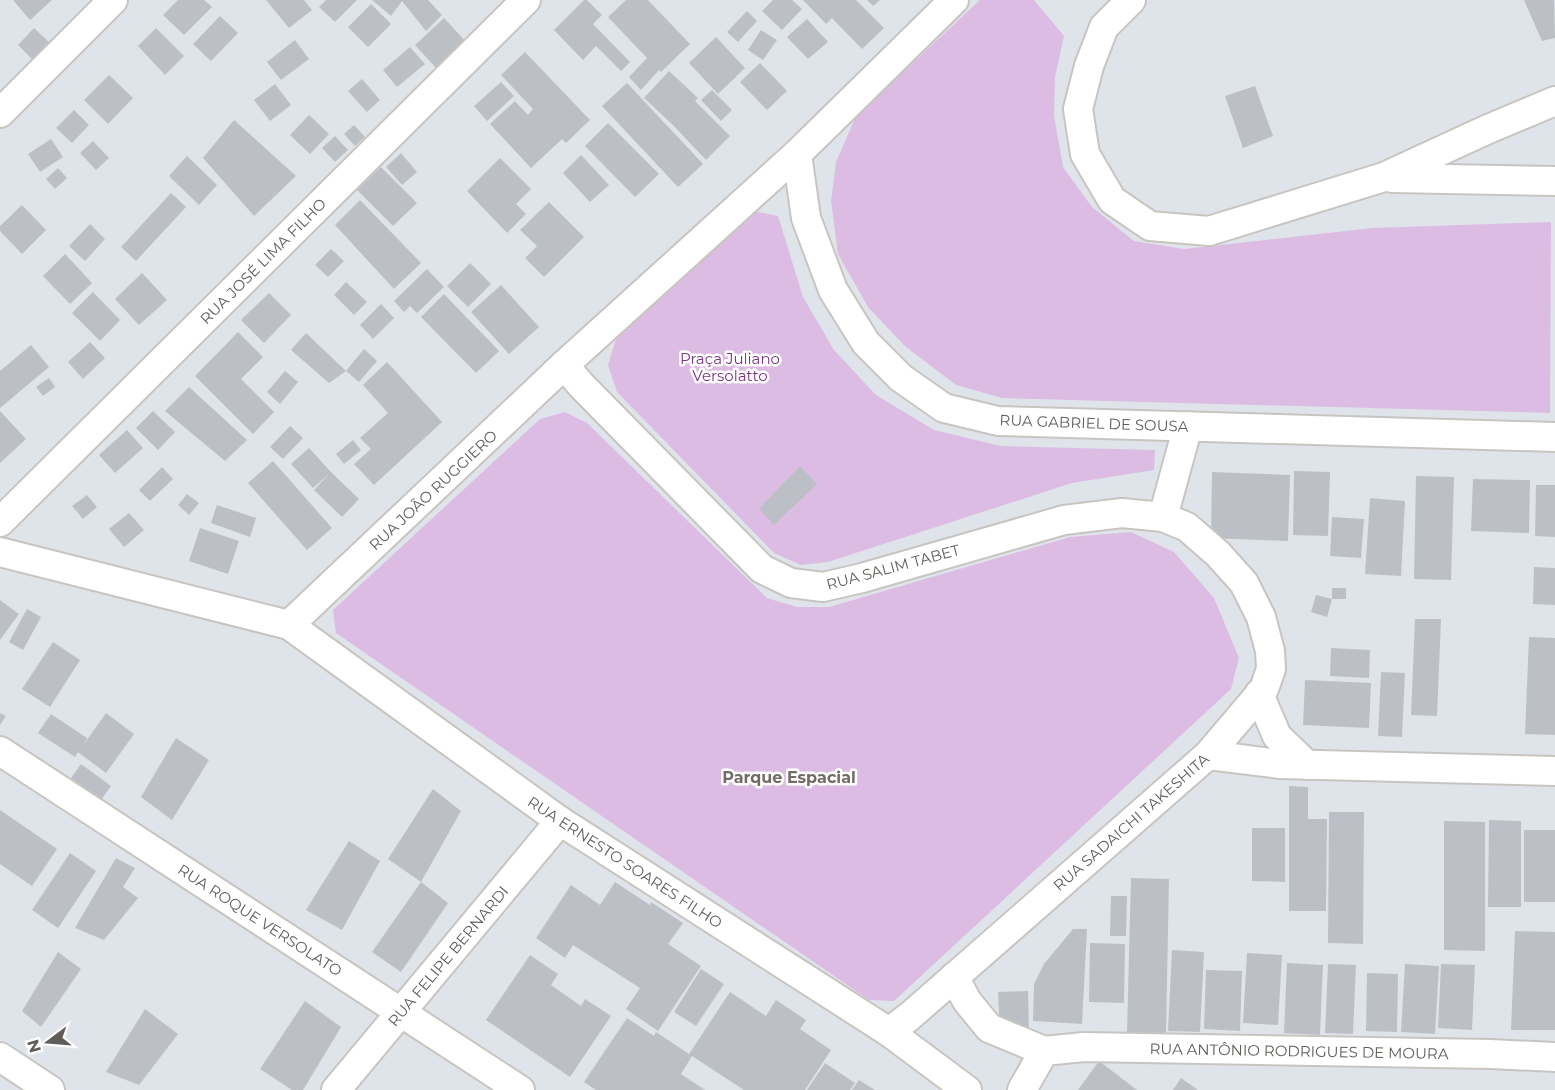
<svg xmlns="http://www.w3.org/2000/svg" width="1555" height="1090" font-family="Montserrat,sans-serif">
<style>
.green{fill:#ddbce3}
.building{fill:#bcc0c6}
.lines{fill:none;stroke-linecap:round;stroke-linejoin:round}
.minor-casing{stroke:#c8c5c1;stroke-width:32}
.minor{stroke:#fff;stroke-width:28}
.labels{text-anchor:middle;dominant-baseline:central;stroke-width:5;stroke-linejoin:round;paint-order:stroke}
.street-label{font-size:15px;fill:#605c58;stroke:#fff}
.park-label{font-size:15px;fill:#7a3681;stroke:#fff}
.neighbourhood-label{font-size:16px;font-weight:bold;fill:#726c69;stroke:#fff}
</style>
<rect width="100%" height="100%" fill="#dfe4eb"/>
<!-- green -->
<g class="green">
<path d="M980,0h54l30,36 -9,41 -1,39 9,51 29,40 42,34 50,8 188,-21 179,-6 -1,191 -548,-15 -46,-13 -50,-38 -38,-40 -30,-53 -7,-53 5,-39 20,-46z"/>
<path d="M753,211l25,5 25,81 31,53 42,45 58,35 67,16 154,4 -1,20 -82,13 -244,79 -27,3 -27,-12 -157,-161 -9,-27 8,-26z"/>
<path d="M565,412l22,11 180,175 30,9h32l241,-70 61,-5 43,20 40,46 25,60 -8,31 -337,312 -25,-1 -533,-367 -3,-23 207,-191z"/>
</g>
<!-- building -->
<g class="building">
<path d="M13,0h39l-22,20z"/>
<path d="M178,0h26l8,7 -28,28 -21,-20z"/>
<path d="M266,0h38l8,10 -23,18z"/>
<path d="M326,0h31l-22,22 -16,-15z"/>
<path d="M372,0h56l14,15 -16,16 -24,-30 -11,15z"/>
<path d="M584,0h3l15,15 -9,9 37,38 -9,9 -25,-25 -13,14 -29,-30z"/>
<path d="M626,0h22l42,44 -29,28 -2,-2 -18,20 -12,-13 18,-19 -39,-41z"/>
<path d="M773,0h19l10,9 -20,21 -20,-19z"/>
<path d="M803,0h53l28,28 -22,21 -30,-31 -6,6z"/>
<path d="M867,0h13l-7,6z"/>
<path d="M1524,0h30l1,38 -13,3z"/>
<path d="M371,4l20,20 -23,23 -20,-20z"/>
<path d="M747,11l10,10 -19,21 -11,-10z"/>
<path d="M220,16l18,17 -27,28 -18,-17z"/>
<path d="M444,18l23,25 -29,27 -23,-25z"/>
<path d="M807,19l21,23 -20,17 -21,-22z"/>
<path d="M34,28l16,15 -17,17 -15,-15z"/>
<path d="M156,28l28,28 -19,19 -27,-29z"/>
<path d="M761,30l16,10 -14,20 -15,-10z"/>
<path d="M716,37l29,31 -27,26 -29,-31z"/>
<path d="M295,40l14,19 -28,21 -14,-18z"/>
<path d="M410,47l15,17 -28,23 -14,-17z"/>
<path d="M525,52l65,68 -24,23 -4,-4 -31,29 -41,-44 25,-23 13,14 5,-6 -32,-34z"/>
<path d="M760,63l27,28 -20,19 -27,-28z"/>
<path d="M669,71l29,27 -3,3 35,35 -24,24 -33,-35 -29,-27z"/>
<path d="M109,75l24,23 -25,26 -24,-24z"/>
<path d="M362,79l18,21 -13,12 -19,-21z"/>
<path d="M501,82l13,14 -27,25 -13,-15z"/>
<path d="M627,83l76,81 -25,23 -76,-81z"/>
<path d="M275,84l16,21 -21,16 -16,-21z"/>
<path d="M1255,86l18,50 -30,12 -18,-52z"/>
<path d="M712,90l20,20 -11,11 -20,-21z"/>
<path d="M74,110l15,15 -17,18 -16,-15z"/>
<path d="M309,115l20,19 -19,20 -20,-19z"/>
<path d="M234,120l62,56 -42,40 -51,-58z"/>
<path d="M608,123l51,51 -24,23 -50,-51z"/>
<path d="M354,125l11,12 -10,9 -11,-12z"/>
<path d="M335,136l13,14 -13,12 -13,-14z"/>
<path d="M51,139l12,18 -23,15 -12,-18z"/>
<path d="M93,141l16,17 -13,12 -16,-17z"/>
<path d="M401,153l16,19 -15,13 -16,-18z"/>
<path d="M581,155l28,30 -19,17 -27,-29z"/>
<path d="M187,156l30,29 -18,20 -30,-29z"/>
<path d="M500,158l31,31 -15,15 10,10 -19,19 -40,-42z"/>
<path d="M381,167l36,36 -24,23 -36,-36z"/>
<path d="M58,168l9,10 -12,11 -9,-10z"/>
<path d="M171,193l15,14 -50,54 -15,-14z"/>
<path d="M360,200l61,63 -27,26 -59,-64z"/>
<path d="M549,202l35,35 -40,40 -19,-19 12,-12 -17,-16z"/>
<path d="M22,205l24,25 -24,24 -22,-23v-5z"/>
<path d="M90,224l15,15 -20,22 -16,-15z"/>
<path d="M331,249l13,12 -16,16 -13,-12z"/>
<path d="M65,254l27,29 -22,21 -27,-28z"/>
<path d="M470,263l21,21 -23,23 -21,-21z"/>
<path d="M427,269l17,18 -27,26 -7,-7 -6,6 -10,-11z"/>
<path d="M142,273l25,27 -28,25 -24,-26z"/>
<path d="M346,282l21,20 -13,13 -20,-20z"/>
<path d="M501,285l38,42 -30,27 -38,-42z"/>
<path d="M93,292l27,28 -20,21 -28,-28z"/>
<path d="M269,293l22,22 -27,28 -23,-23z"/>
<path d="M444,294l55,57 -23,22 -55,-56z"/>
<path d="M381,304l13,14 -21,21 -13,-14z"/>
<path d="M238,332l25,25 -22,22 33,33 -21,22 -58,-58z"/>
<path d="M306,333l40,38 -17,12 -38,-33z"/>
<path d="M90,342l15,16 -22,21 -15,-17z"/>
<path d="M31,345l18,22 -49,41v-37z"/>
<path d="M364,349l13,12 -18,21 -13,-11z"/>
<path d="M387,362l55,60 -68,63 -20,-21 17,-15 -11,-11 28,-25 -25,-28z"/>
<path d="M285,371l13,11 -18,22 -13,-12z"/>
<path d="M49,378l6,9 -12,9 -7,-9z"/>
<path d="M189,387l58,53 -22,21 -60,-50z"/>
<path d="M0,411l26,28 -26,24z"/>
<path d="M153,411l22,21 -17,18 -22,-22z"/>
<path d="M290,426l13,12 -20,21 -13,-12z"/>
<path d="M127,430l16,18 -28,25 -16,-18z"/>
<path d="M353,440l8,10 -17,14 -8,-10z"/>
<path d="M309,448l22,24 28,27 -17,18 -28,-27 15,-16 -16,14 -22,-24z"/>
<path d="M273,461l59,67 -25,22 -59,-67z"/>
<path d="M800,466l17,18 -43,41 -15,-16z"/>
<path d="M162,467l11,12 -23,22 -11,-11z"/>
<path d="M1294,471l36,1 -2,64 -35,-1z"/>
<path d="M1212,472l78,3 -2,66 -77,-3z"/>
<path d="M1416,476l38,1 -3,103 -37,-1z"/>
<path d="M1473,479l57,1 -1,53 -58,-2z"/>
<path d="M1536,485h19v52l-20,-1z"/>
<path d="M187,494l12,9 -10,12 -11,-10z"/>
<path d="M87,495l10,12 -14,12 -11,-13z"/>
<path d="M1370,498l35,3 -4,75 -36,-2z"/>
<path d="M217,505l39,13 -6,19 -39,-14z"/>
<path d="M129,513l15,17 -20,17 -15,-18z"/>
<path d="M1332,517l32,2 -3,39 -31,-2z"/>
<path d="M200,528l39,13 -11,33 -39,-13z"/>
<path d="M1534,567l21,1v37l-22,-1z"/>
<path d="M1332,588h14v11h-14l-5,18 -16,-5 5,-17 16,4z"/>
<path d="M0,600l19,14 -19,26z"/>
<path d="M27,609l14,8 -18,33 -14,-8z"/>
<path d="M1415,619h26l-4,97 -26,-1z"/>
<path d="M1529,637l26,1v97l-30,-1z"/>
<path d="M53,642l27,18 -30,47 -28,-18z"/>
<path d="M1331,648l39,2 -1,28 -39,-2z"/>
<path d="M1381,672l24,1 -3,64 -24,-1z"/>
<path d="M1305,680l66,3 -2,45 -66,-3z"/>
<path d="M0,713l6,3 -6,9z"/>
<path d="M106,713l28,21 -28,39 -28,-21 -3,5 -37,-24 13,-19 36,24 -3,6z"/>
<path d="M176,738l33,22 -37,60 -31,-23z"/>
<path d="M81,764l30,22 -10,14 -30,-22z"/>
<path d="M1289,786l19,1v32h19l-1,92h-37z"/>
<path d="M433,789l28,22 -40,71 27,21 -47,69 -29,-20 49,-70 -33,-23z"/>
<path d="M0,810l57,39 -25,37 -32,-22z"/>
<path d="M1329,812h35l-1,132 -35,-1z"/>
<path d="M1489,820l32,1v86h-33z"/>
<path d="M1444,821l41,1v129l-41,-1z"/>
<path d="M1252,828h33v54l-33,-1z"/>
<rect x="1524" y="830" width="31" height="72"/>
<path d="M349,841l31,20 -38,69 -36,-20z"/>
<path d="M70,853l26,18 -38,57 -26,-18z"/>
<path d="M116,858l19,10 -12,19 15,11 -34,42 -29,-12z"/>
<path d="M1131,878l38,1 -3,155 -39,-1z"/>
<path d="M615,882l35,23 1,-3 32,21 -15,21 33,22 -43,65 -32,-22 14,-21 -67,-43 -8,13 -29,-20 35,-53 29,20z"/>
<path d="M1111,896h16l-1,40h-16z"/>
<path d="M1073,929h14l-5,95 -49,-3 1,-37 10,-20z"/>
<path d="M1515,931l40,1v98h-44z"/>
<path d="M1090,943l35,1 -1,59 -35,-1z"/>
<path d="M1172,950l32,2 -4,80 -32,-1z"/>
<path d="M58,952l23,17 -40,58 -19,-16z"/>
<path d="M1247,953l35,2 -4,70 -35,-2z"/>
<path d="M530,955l28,19 -7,11 30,21 4,-7 26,17 -41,61 -84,-57z"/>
<path d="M1287,963l36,2 -3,70 -36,-2z"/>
<path d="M1328,964l28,1 -3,69 -28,-1z"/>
<path d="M1405,964l34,2 -4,68 -34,-2z"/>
<path d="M1441,964l34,1 -3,65 -34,-2z"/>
<path d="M701,969l23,15 -28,42 -22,-14z"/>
<path d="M1206,970l36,1 -2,60 -36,-2z"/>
<path d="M1367,973l31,1 -1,58 -31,-1z"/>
<path d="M1028,991l1,40 -29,1 -2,-40z"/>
<path d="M730,992l36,24 10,-16 30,20 -6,9 31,21 -26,40h-61l-52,-34 -11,18 24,16h-109l-12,-8 43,-64 27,18 2,-4 33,22z"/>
<path d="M305,1001l36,26 -38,63h-11l-32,-21z"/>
<path d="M145,1009l33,25 -39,51 -33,-13z"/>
<path d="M1099,1061l38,29h-59z"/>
<path d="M825,1063l30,20 -5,7h-43z"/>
<path d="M1181,1078l17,12h-25z"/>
<path d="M859,1080l16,10h-23z"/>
</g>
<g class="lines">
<defs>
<g id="minor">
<path d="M1131,0l-27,27 -15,39 -11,43 7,45 27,46 38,26 59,5 175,-54 102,-47 69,-29"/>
<path d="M0,113l113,-113"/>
<path d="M797,154l9,64 27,72 33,53 35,35 43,30 54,13 557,16"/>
<path d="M1392,178l163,3"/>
<path d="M564,365l17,20 181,184 29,14 32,4 39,-9 202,-58 58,-7 41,4"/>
<path d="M0,522l526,-522"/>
<path d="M0,552l289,73 271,196 329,211 78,58"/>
<path d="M289,625l275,-260 233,-211 157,-154"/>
<path d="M1259,694l18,42 30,29"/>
<path d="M0,751l520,339"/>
<path d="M1208,755l72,9 275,7"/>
<path d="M954,977l13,24 22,27 55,23"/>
<path d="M889,1032l21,-16 298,-261 56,-66 7,-20 -1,-18 -9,-34 -17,-34 -26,-29 -31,-27 -24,-10 25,-91"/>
<path d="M0,1057l50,33"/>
<path d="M336,1090l224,-269"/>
<path d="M1022,1090l22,-39 40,-4 406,7 65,3"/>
</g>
</defs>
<!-- minor casing -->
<use href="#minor" class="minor-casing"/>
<!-- minor -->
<use href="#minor" class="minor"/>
</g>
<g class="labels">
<!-- street labels -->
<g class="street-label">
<text transform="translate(263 261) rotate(-45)">RUA JOSÉ LIMA FILHO</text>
<text transform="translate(1094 423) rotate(2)">RUA GABRIEL DE SOUSA</text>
<text transform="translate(433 490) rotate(-43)">RUA JOÃO RUGGIERO</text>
<text transform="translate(893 567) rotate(-15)">RUA SALIM TABET</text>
<text transform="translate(1131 822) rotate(-41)">RUA SADAICHI TAKESHITA</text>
<text transform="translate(625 862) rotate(33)">RUA ERNESTO SOARES FILHO</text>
<text transform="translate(260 920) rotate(33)">RUA ROQUE VERSOLATO</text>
<text transform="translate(448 956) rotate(-50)">RUA FELIPE BERNARDI</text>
<text transform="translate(1299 1051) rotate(1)">RUA ANTÔNIO RODRIGUES DE MOURA</text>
</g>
<!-- park labels -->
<g class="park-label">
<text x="730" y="358">Praça Juliano<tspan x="730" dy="17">Versolatto</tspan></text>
</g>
<!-- neighbourhood labels -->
<g class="neighbourhood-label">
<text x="789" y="777">Parque Espacial</text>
</g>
</g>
<!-- north arrow -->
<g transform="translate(48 1042) rotate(254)" stroke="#ffffff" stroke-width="4.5" paint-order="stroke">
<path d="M0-4.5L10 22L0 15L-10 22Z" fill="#605c58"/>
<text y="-9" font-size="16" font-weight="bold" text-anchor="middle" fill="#605c58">N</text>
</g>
</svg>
